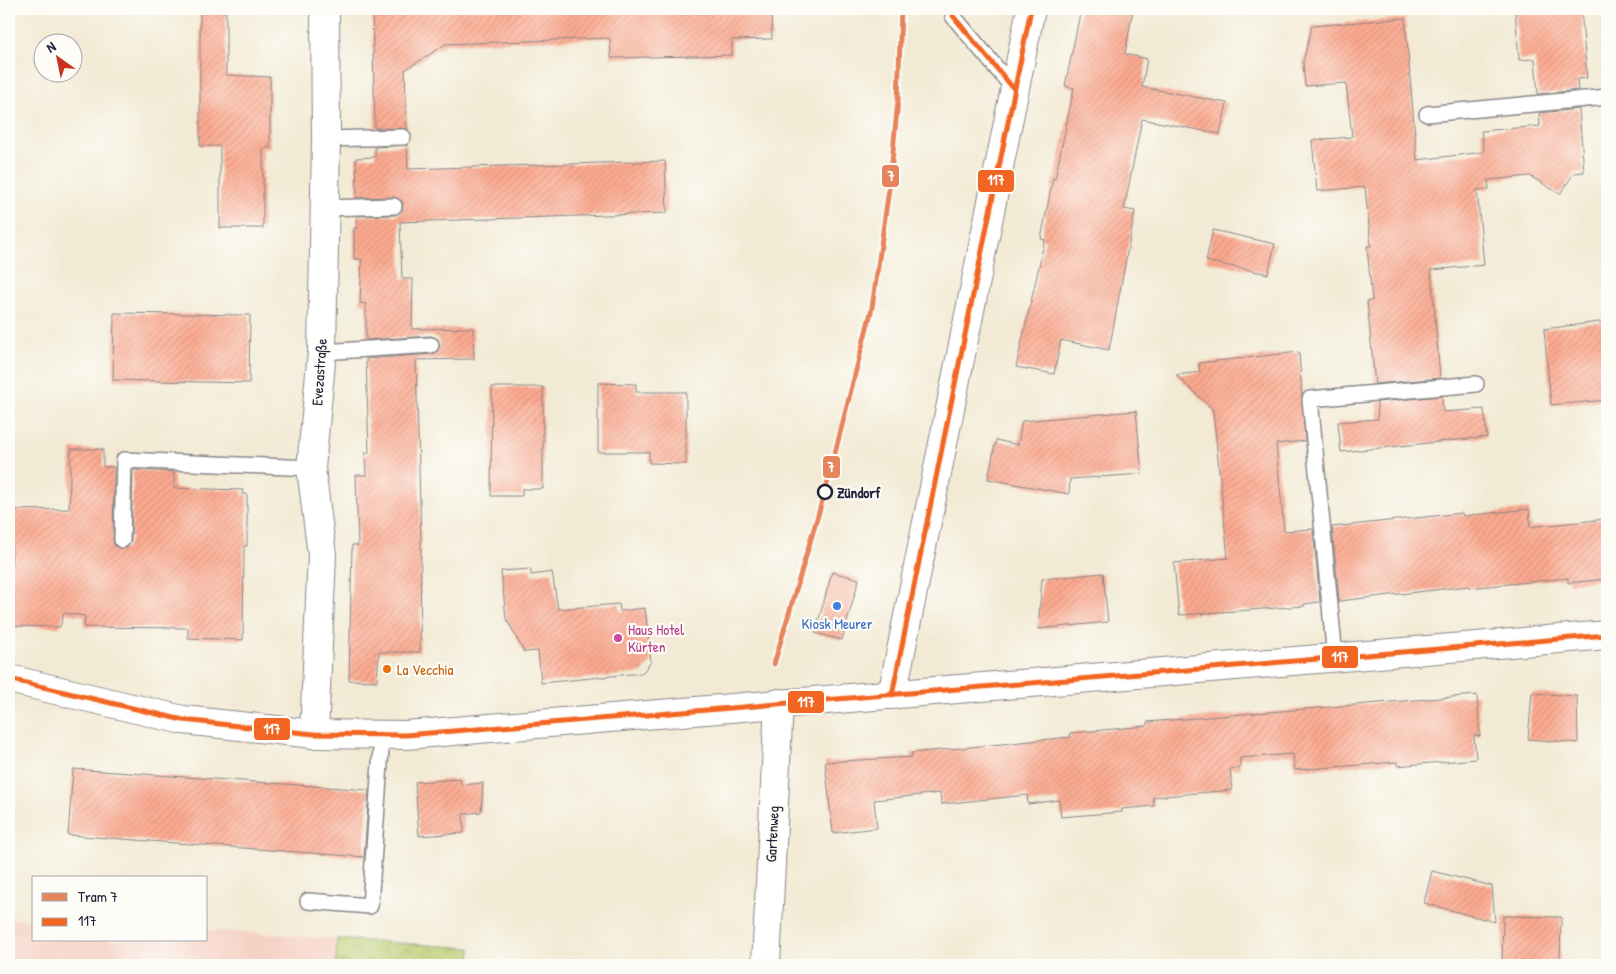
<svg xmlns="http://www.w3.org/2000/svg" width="1616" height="974" font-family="'Patrick Hand',sans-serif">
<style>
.built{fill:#f6d1c5}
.park{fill:url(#park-crowns);stroke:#6e7755}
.building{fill:url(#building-hatch)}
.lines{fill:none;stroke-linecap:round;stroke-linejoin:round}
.lane-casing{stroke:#8a8688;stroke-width:18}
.street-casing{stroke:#8a8688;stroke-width:30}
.secondary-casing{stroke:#8a8688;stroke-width:30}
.lane{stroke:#fff;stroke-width:15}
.street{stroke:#fff;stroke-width:28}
.secondary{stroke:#fff;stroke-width:28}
.bus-1-casing{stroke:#fdfcf7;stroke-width:9}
.bus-1{stroke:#f26522;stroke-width:5}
.tram-1-casing{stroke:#fdfcf7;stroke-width:9}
.tram-1{stroke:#e6855c;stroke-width:5}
.stop-dot{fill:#fdfcf7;stroke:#22223b;stroke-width:2.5}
.shop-dot{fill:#3f7fe0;stroke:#fdfcf7;stroke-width:2}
.hotel-dot{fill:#d1479c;stroke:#fdfcf7;stroke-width:2}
.food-dot{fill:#e8710a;stroke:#fdfcf7;stroke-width:2}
.labels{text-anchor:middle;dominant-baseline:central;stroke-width:4.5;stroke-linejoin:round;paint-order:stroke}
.street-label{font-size:15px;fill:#22223b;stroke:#fdfcf7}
.stop-label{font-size:15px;font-weight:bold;fill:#22223b;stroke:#fdfcf7;text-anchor:start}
.shop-label{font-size:15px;fill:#366cbe;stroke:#fdfcf7}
.hotel-label{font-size:15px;fill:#b23c85;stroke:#fdfcf7;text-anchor:start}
.food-label{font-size:15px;fill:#c56008;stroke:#fdfcf7;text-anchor:start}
.line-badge{stroke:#fdfcf7;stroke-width:2}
.badge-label{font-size:14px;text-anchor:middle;font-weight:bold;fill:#fff}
</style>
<defs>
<pattern id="park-crowns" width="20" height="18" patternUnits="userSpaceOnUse" patternTransform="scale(1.25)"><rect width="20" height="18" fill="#b9cc6f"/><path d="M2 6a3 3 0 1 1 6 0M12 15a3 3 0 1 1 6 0" fill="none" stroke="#9faf61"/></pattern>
<pattern id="building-hatch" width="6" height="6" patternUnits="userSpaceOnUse" patternTransform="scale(1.25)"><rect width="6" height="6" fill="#fcaa90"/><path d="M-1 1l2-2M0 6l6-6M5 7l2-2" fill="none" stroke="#d8927d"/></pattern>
</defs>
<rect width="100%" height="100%" fill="#fdfcf7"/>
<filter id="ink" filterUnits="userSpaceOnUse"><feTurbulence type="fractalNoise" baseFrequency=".02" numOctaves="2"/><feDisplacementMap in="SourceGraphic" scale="10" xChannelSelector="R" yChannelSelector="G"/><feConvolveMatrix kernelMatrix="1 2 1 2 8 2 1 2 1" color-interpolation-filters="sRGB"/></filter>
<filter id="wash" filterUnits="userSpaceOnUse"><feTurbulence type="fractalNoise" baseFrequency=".0096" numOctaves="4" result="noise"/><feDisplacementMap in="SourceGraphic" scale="20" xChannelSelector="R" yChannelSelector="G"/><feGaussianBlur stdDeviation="1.12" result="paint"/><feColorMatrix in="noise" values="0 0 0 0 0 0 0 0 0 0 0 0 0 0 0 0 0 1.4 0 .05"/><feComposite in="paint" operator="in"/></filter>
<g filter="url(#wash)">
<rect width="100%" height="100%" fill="#f2ead4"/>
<!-- built -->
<path class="built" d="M34,919v21h172v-10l131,9 -1,26h-327v-45z"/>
<!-- park -->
<path class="park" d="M337,939l134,9 -1,17h-134z"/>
<g id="blocks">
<!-- building -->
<g class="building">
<path d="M372,9h399l1,30 -40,1v15l-121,3 -1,-20 -164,6 -41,26 2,59 -32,-1z"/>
<path d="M1081,9h52l-8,45 22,5 -5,28 85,16 -7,31 -78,-15 -18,90 11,2 -26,139 -48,-10 -7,34 -38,-7 29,-127 -4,-1 12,-61 2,1 19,-91 -9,-2z"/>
<path d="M1515,9h66l6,69 -10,1 1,11 -40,4 -3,-35 -16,1z"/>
<path d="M200,11h26v64l44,2v71h-7v80h-43v-82h-20z"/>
<path d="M1405,18l12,142 67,-8 -3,-21 59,-5 -1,-13 40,-4 5,63 -10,1 -14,21 -30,-18 -42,4 1,9 -12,1 7,75 -53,5 9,108 -65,6 -8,-83h5l-5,-55h4l-6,-59 -48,4 -5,-51 40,-3 -6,-54 -41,3 -2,-24 9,-36z"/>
<path d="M407,145l1,24 257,-8 2,52 -267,9 2,57h11l-1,50 61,-1 1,31 -58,1 5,180 -1,112h-41l-2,29 -28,-1 3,-135h6l-2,-70h10l-1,-22h4l-3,-94 66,-5 5,-2 3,-7 -2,-6 -7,-3 -65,4v-36l-6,-1 2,-44h-8v-31h3v-12l38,-1 7,-4 1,-6 -1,-4 -8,-4 -37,1 -1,-40 19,-1v-10z"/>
<path d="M1213,230l62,14 -7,30 -62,-13z"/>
<path d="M114,313l136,2 -1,68 -136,-3z"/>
<path d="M1607,321v79l-56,5 -7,-76z"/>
<path d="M1299,352l6,89 -29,3 8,87 29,-2 7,73 -16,2 1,2 -126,9 -5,-52 54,-5 -15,-148 -37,-35 24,-3 -1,-9z"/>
<path d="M598,383l38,1v8h50v72l-37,-1v-11h-51z"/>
<path d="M492,387h51v102h-21v7h-31z"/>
<path d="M1442,396l1,16 41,-3 3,28 -146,15 -3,-30 40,-3 -1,-17z"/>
<path d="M1136,411l6,63 -72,5 -1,15 -81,-15 8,-39 22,5 4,-24z"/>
<path d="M71,449h32v18h11l-1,73 1,5 7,4 6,-1 4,-8 2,-70 41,2v16l69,2 -1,4h5v52h-3l-1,94 -55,-2v-10l-104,-1 1,-11 -21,-3 -4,14 -49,-1 1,-116 57,-1z"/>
<path d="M1529,509l1,18 77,-8v60l-39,4v-5l-99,10v-2l-130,15 -7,-74 130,-14 1,3z"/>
<path d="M531,569v6l21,-3 6,37 61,-5 1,7 25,-3 6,54 -9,11 -101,10 -3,-32 -14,1 -18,-34 -5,-47z"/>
<path d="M832,572l27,7 -17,61 -27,-7z"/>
<path d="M1103,573l5,49 -70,7 4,-50z"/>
<path d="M1532,693l45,3 1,47 -50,-4z"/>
<path d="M1477,695l3,41 -6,-1 2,24 -79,7v-4l-102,8 -2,-16 -53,4v10l-10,1 2,21 -79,7 1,9 -32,3v3l-61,5 -2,-17 -31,4 -1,-9 -86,9 -1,-11 -66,7 3,28 -44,5 -8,-71 87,-5 -1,-4 160,-16 -1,-4 77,-7v-4z"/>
<path d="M73,769l296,21 -5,67 -296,-22z"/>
<path d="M460,779l1,6 22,-2 -2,29 -18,2 1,19 -45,3 -4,-54z"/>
<path d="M1432,871l60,15 3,36 -71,-19z"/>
<path d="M1503,916l58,1 -1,48h-58z"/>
</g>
</g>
</g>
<g filter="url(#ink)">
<use href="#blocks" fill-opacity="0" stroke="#8a8688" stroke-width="1"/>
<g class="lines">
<defs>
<g id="lane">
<path d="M953,9v7l61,73"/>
<path d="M1427,114l180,-17"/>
<path d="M326,139l77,-2"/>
<path d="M324,208l70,-2"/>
<path d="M322,352l109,-7"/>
<path d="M122,540l2,-80 187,8"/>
<path d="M1335,658l-25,-259 166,-15"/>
<path d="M308,901l62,5 12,-171"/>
</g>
<g id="street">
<path d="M892,695l139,-686"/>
<path d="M314,734l8,-179 -11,-87 11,-116 4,-213 -1,-130"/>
<path d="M766,965l13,-262"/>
</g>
<path id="secondary" d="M9,679l174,41 131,14 92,1 1201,-100"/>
</defs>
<!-- lane casing -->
<use href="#lane" class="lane-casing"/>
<!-- street casing -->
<use href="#street" class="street-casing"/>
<!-- secondary casing -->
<use href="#secondary" class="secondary-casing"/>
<!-- lane -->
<use href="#lane" class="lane"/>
<!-- street -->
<use href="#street" class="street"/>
<!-- secondary -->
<use href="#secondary" class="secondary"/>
<defs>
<g id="bus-1">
<path d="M953,9v7l61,73"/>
<path d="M9,679l174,41 131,14 92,1 1201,-100"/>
<path d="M892,695l139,-686"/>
</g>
</defs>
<!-- bus-1 casing -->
<use href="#bus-1" class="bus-1-casing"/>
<!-- bus-1 -->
<use href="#bus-1" class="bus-1"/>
<defs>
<path id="tram-1" d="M774,664l52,-176 46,-180 18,-126 8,-82 3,-91"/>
</defs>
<!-- tram-1 casing -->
<use href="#tram-1" class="tram-1-casing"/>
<!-- tram-1 -->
<use href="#tram-1" class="tram-1"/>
</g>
</g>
<!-- markers -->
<circle class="stop-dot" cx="825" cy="492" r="7"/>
<circle class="shop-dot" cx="837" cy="606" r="5"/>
<circle class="hotel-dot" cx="618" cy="638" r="5"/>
<circle class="food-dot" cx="387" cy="669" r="5"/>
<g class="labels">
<!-- street labels -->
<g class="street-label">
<text transform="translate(319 372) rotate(-86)">Evezastraße</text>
<text transform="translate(772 834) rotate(-87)">Gartenweg</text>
</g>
<!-- stop labels -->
<g class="stop-label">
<text x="837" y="492">Zündorf</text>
</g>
<!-- shop labels -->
<g class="shop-label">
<text x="837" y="623">Kiosk Meurer</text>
</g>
<!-- hotel labels -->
<g class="hotel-label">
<text x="628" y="629">Haus Hotel<tspan x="628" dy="17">Kürten</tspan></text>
</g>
<!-- food labels -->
<g class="food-label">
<text x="397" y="669">La Vecchia</text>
</g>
</g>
<g class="line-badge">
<rect x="881" y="164" width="19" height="24" rx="5" fill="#e6855c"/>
<rect x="977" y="169" width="38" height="24" rx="5" fill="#f26522"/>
<rect x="822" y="455" width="19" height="24" rx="5" fill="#e6855c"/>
<rect x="1321" y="645" width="38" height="24" rx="5" fill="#f26522"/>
<rect x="787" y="690" width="38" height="24" rx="5" fill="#f26522"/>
<rect x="253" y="717" width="38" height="24" rx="5" fill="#f26522"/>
</g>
<g class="badge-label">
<text x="891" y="181">7</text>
<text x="996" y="185">117</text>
<text x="831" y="472">7</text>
<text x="1340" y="662">117</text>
<text x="806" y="707">117</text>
<text x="272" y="734">117</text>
</g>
<!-- margin -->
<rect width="1616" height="974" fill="none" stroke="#fdfcf7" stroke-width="30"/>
<!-- legend -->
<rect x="32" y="876" width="175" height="65" fill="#fdfcf7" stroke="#a5a5ac"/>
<rect x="42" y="893" width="25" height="8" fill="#e6855c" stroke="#a5a5ac"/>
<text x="78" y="902" font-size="15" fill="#22223b">Tram 7</text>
<rect x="42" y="918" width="25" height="8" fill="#f26522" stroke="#a5a5ac"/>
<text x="78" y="926" font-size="15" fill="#22223b">117</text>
<!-- north arrow -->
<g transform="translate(58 58) rotate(327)"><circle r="24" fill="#fdfcf7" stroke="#a5a5ac"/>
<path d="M0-4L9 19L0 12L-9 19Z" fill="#c8321e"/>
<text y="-8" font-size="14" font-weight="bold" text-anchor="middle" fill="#22223b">N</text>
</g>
</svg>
